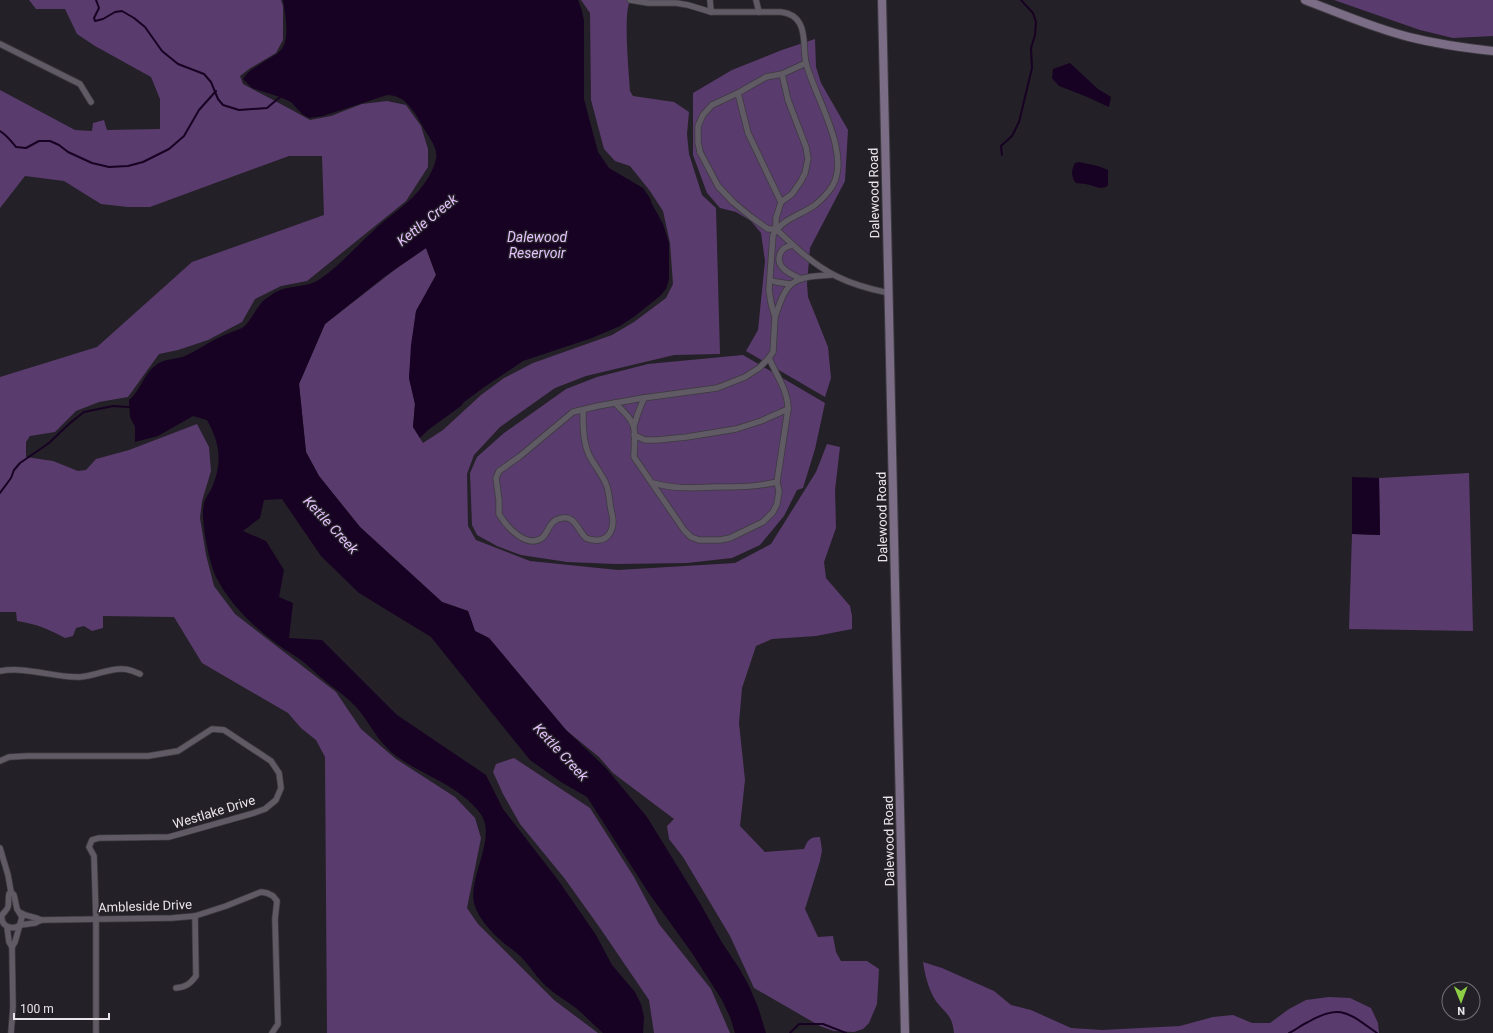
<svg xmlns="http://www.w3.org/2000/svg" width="1493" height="1033" font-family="Roboto,sans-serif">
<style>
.green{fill:#5a3b6d}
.water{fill:#170223}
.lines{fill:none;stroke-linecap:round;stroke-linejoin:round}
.stream{stroke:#170223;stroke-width:2}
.street-casing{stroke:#3d3a40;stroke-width:7}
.secondary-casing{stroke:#3d3a40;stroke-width:10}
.street{stroke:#5f5a63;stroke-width:5.5}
.secondary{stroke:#7c6d86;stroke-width:8}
.labels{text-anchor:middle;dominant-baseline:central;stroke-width:3;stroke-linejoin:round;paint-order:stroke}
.street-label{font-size:13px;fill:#e8e5ea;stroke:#242027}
.water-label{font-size:14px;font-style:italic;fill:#e5c1fd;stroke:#242027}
</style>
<rect width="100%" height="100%" fill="#242027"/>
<!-- green -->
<g class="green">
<path d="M29,0h252l2,6v34l-7,13 -27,16 -9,7 3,8c22,12 45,23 67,36l21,-4 31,-12 25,-3 19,4 15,21 7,23v18l-22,34 -99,80 -26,5 -26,13 -13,23 -34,18 -30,10 -19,4 -31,43 -29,5 -23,9 -21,21 -25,4 -4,6v15l27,4 25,10 8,-1 10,-11 33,-9 68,-26 12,23 2,24 -9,30 -2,17 6,37 8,31 21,28 101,78 25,37 35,30 59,38 20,21 6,20 -14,70 11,16 76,76 44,33h-271l-2,-276 -9,-17 -15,-12 -13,-15 -86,-50 -28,-46 -71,-1v12l-11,3 -8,-5 -8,2 -3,8 -8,2c-17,-9 -28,-14 -48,-17l-1,-9h-16v-235l97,-30 95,-85 132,-47 -2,-59h-33l-139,51h-22l-27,-3 -37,-23 -39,-5 -25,32v-118l75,40 17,1 1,-8 11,-3 3,10 53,-1v-30l-9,-22 -56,-31 -18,-12 -12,-25h-29z"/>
<path d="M581,0h49c-7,16 -1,71 0,91l3,5 41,6 15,10 -2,22 2,20 13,41 14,13 4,146 -46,1 -88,21 -31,12 -55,39 -26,28 -7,19 1,52 8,14 54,21 88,9 117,-7 36,-19 45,-72 11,-28 13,3 -5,43 1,38 -12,34 2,16 24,28 2,10v13l-36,7 -44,3 -16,7 -14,42 -3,35 6,57 -5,46 25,26 39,-3c4,-9 5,-12 16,-12l2,13 -2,11 -15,48 13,28 15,-1 3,16 5,9h26l12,8 -2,35 -8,19 -6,6 -9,3 -20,-1 -14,-5 -66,-38 -24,-52 -47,-79 -14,-18 -2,-13 7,-7 -61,-46 -14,-16 -33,-27 -77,-92 -14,-7 -7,-20 -26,-9 -82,-75 -41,-51 -13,-24 -7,-68 26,-60 72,-56 29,-20 10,27 -20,36 -7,67 6,26 -2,23 10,16 20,-13 38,-35 23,-17 29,-15 79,-28 22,-13 32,-24 7,-14 -3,-41 -7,-32 -13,-20 -20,-25 -15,-5 -11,-12 -13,-49 -1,-87z"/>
<path d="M1334,0h159v36l-40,2 -33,-8z"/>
<path d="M815,39l1,28 5,16 27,47 -3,51 -35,67 -3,36 1,13 20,50 3,31 -6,19 -79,-46 12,-21 7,-69 -4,-28 -10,-12 -15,-9 -16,-4 -13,-15 -14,-38v-62l39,-23 50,-20z"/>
<path d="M743,355l82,48 -10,46 -12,39 -6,2 -13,26 -24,29 -28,13 -45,5 -71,1 -49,-2 -46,-7 -24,-9 -20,-11 -5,-10 -2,-52 7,-16 27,-24 62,-44 31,-12 51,-13z"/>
<path d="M1469,473l4,158 -124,-2 3,-95 28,1 -1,-57z"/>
<path d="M514,758l76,50 44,69 25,47 52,65 19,44h-76l-5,-33 -49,-72 -35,-49 -45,-55 -17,-30 -10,-22 3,-8z"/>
<path d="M923,962l19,6 52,23 17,14 20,5 40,18 31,2 78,-4 33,-9 20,-2 19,8h18l19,-14 17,-9 23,-3 21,1 21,10 7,15 1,10h-425c-2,-21 -11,-20 -20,-35 -6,-11 -9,-23 -11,-36z"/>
</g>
<!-- water -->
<g class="water">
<path d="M283,0h295l4,11 2,10v78l14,53 11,16 34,20 7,10 2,6 11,20 6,19v36l-3,10 -6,7 -25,20 -15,10 -28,12 -69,23 -40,27 -19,14 -3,4 -33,24 -8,8 -7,-11 2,-23 -6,-26 2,-33 5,-34 20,-36 -10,-27 -42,29 -59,47 -26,60 7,68 13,24 41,51 82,75 26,9 7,20 14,7 77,92 39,37 42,50 53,86 21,38 18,27 9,16 10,23 8,26h-31l-5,-16 -8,-17 -30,-47 -44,-61 -61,-95 -26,-15 -31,-22 -99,-123 -72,-44 -38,-37 -39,-57 -18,1 -4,18 -17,13 23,10 18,29 -5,27 14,6 -4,35 33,2 75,75 89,60 17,34 55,71 38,55 16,30 23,27 6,12 3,13 -1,16h-40c-10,-8 -17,-17 -27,-25 -9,-7 -20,-13 -29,-21 -10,-9 -17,-21 -26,-30 -5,-5 -11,-9 -16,-13 -12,-10 -27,-25 -31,-41 -6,-27 24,-66 6,-90 -23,-30 -61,-38 -89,-61 -17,-15 -25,-37 -40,-50 -9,-9 -19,-15 -28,-23 -9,-7 -18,-17 -28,-23 -31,-19 -62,-46 -79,-79 -7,-15 -16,-58 -12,-74 2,-7 7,-12 9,-18 10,-25 6,-43 -6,-65l-14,-4 -35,20 -23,6v-15l-5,-10 -1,-17c12,-10 15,-27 27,-35 9,-7 19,-5 29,-9 13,-6 24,-14 37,-20 7,-3 13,-5 20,-8 6,-3 14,-19 20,-26 3,-3 8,-6 12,-9 13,-8 29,-5 43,-12 17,-10 39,-34 54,-48 17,-17 39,-29 53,-49 5,-7 10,-16 12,-25 2,-9 -4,-17 -8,-24 -11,-17 -19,-40 -41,-40l-64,21 -14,2 -7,-4 -11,-12 -11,-5 -28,-9 -9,-9c5,-8 11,-11 19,-16 5,-4 13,-7 18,-12 11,-11 5,-37 3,-51z"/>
<path d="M1070,63l28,26 13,8 -2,10 -24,-11 -26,-10 -7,-8 1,-9z"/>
<path d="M1079,162l19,4 10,4v15l-2,2 -6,1 -14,-4 -10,-1c-5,-5 -5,-14 -1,-20z"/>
<path d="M1352,477l27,1 1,57 -28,-1z"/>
</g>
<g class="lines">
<!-- stream -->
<g class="stream">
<path d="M96,0l3,8 -5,10 1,3 8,-2 12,-7 7,-1 12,7 11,9 17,24 16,13 26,10 7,8 7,17 5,6 16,5 28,-2 13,-11"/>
<path d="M0,131c7,4 11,10 16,16l10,1 13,-7h11l9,4 9,7 24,11 17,4 19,-1 15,-4 26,-13 15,-13 15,-26 17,-19"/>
<path d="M1002,155l-1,-9 11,-10 7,-14 13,-54 -1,-20 4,-13 1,-13 -3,-9 -12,-13"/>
<path d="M0,493l11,-15 3,-8 6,-7 29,-20 21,-20 14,-11 29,-6 16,1"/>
<path d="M790,1033l9,-9h24l23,9"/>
<path d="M1289,1033c7,-3 12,-8 19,-11 33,-19 40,-9 69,11"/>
</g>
<defs>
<g id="street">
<path d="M710,0l1,12"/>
<path d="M756,0l3,12"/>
<path d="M0,44l80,40 11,18"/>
<path d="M738,93l10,40 33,69"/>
<path d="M776,229v-11l5,-16 11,-8 9,-13 4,-8 3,-14 -2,-12 -18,-47 -6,-26"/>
<path d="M793,245l-17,-16h-8l-17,-12 -18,-15 -15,-16 -18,-34 -2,-10v-16l5,-11 9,-10 26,-12 28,-16 16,-3 24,-11"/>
<path d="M801,279c-10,-5 -26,-11 -21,-25 2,-6 7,-8 13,-9 30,28 55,40 96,48"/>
<path d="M770,280l6,2 14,2"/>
<path d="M775,317c12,-37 17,-40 56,-42"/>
<path d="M769,358c7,17 19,32 19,51"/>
<path d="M615,403c7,7 15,13 18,22 3,7 1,23 1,32l50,73 7,7 8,3h21l10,-2 33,-16 10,-10 4,-8 2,-13 -2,-9 11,-73 -27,12 -25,8 -49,8 -30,3h-12l-11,-5"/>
<path d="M583,411c0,15 0,30 6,44 5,10 13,19 17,29 4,9 3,20 6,30 3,13 -2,28 -18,26 -3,0 -6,-1 -8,-2 -8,-7 -11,-23 -24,-20 -6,1 -9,3 -12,8 -2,3 -5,10 -8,12 -16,11 -36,-12 -43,-24v-14l-3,-22 3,-7 20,-14 54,-45 25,-6 45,-8 74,-10 28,-11 14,-9 10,-10 4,-6 2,-35 -4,-14 -2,-13 4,-55c9,-16 28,-20 42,-30 6,-5 14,-13 18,-20 18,-33 -19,-90 -27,-122 -3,-13 0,-28 -6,-39 -4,-8 -11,-11 -19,-12h-70l-23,-7 -12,-2h-28l-18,-3"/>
<path d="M634,426l4,-13 6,-15"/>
<path d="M653,483c20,6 41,5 62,4 22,0 41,0 62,-5"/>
<path d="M0,671c27,-5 53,7 80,6 15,-1 29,-9 43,-8 6,0 12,3 17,5"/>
<path d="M0,761l9,-4 18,-1h121l30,-5 34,-22 12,1 47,31 8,12 2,15 -5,12 -11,9 -11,4 -85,24 -70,1 -7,2 -3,7 5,9 2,63v114"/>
<path d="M0,848l8,27 3,17 3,3 3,14 5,8 -7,25 -3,5 1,60 -2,26"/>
<path d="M11,892l-2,2c-1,4 0,9 -1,13 -1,3 -4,5 -6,8 -2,11 9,15 17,11"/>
<path d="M21,913c6,4 13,3 20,7"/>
<path d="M20,925l15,-2 6,-3 131,-2 23,-2 31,-10 35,-14 6,1 6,3 4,5 -2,18 3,105 -6,9"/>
<path d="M7,927l2,15 3,5"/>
<path d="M176,988c10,-1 14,-4 20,-12l-1,-60"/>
</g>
<g id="secondary">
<path d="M882,0l23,1033"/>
<path d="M1305,0c34,13 68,28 104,37 28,7 56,11 84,14"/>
</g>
</defs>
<!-- street casing -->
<use href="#street" class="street-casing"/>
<!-- secondary casing -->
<use href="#secondary" class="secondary-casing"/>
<!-- street -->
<use href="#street" class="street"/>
<!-- secondary -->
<use href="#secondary" class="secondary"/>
</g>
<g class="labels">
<!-- street labels -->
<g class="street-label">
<text transform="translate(874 193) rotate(-91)">Dalewood Road</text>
<text transform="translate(882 517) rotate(-91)">Dalewood Road</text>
<text transform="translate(214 812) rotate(-17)">Westlake Drive</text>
<text transform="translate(889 841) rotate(-91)">Dalewood Road</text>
<text transform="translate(145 906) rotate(-2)">Ambleside Drive</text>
</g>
<!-- water labels -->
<g class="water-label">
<text transform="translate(427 220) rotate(-39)">Kettle Creek</text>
<text x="537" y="237">Dalewood<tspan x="537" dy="16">Reservoir</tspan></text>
<text transform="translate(331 525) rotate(47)">Kettle Creek</text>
<text transform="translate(561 752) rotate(47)">Kettle Creek</text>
</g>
</g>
<!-- north arrow -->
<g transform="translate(1461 1001) rotate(179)"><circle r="19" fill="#242027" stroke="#726f75"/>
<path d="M0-3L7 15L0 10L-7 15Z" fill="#8cce45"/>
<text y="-6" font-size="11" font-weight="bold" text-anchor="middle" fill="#e8e5ea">N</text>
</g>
<!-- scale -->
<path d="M14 1013v6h95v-6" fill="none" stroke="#e8e5ea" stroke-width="2"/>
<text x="20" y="1013" font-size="12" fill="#e8e5ea" stroke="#242027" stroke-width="3" paint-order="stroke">100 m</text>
</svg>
